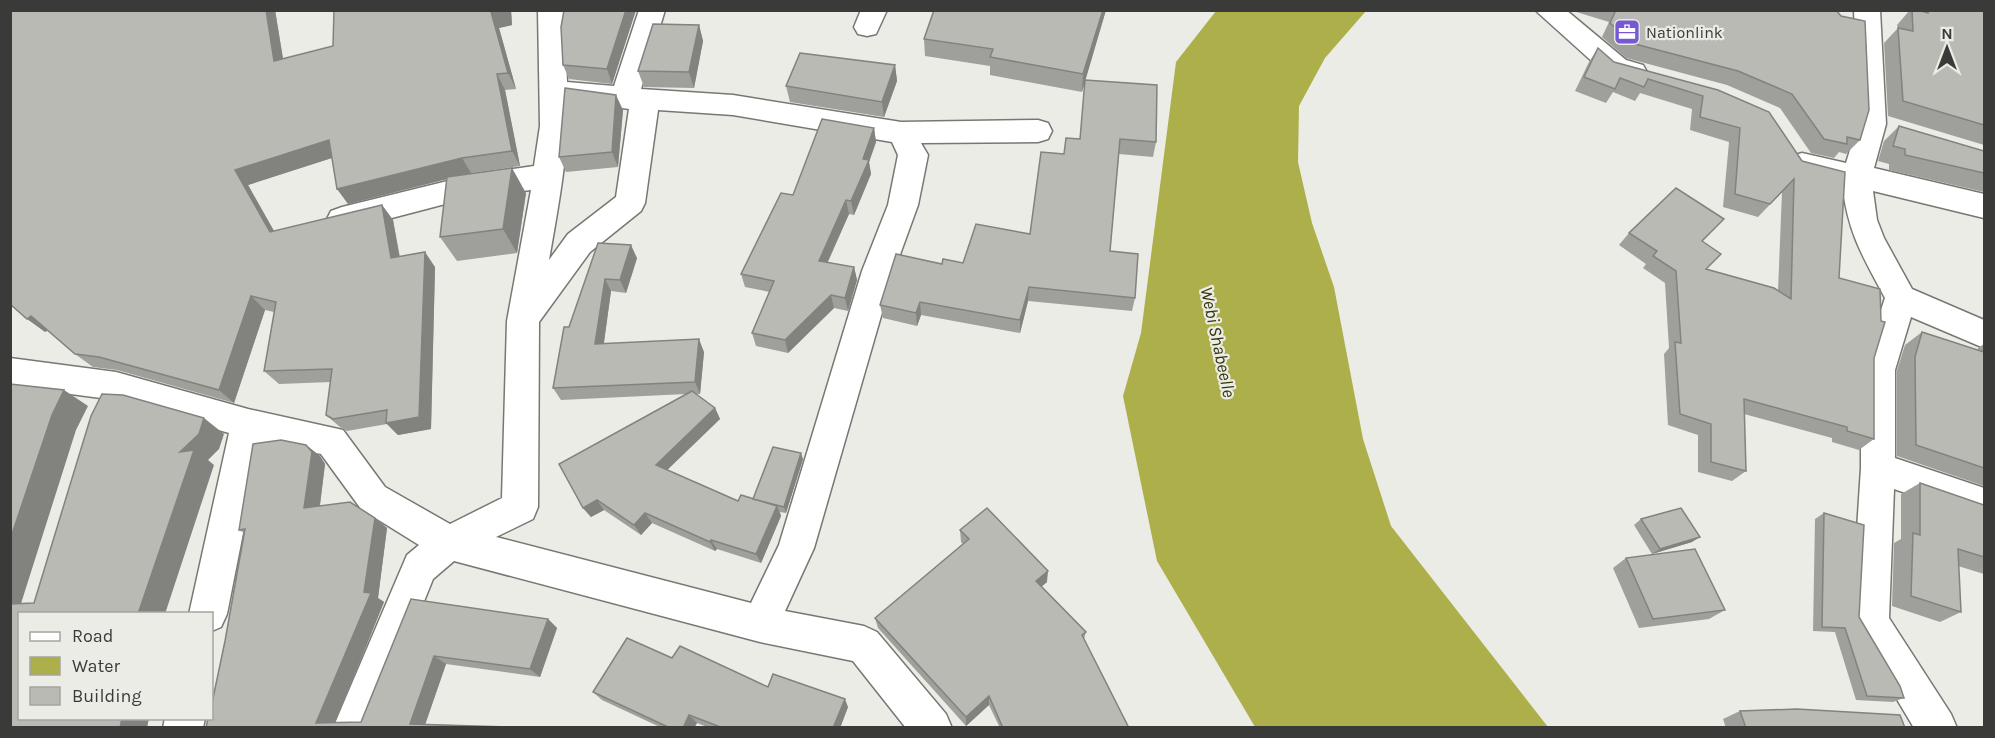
<svg xmlns="http://www.w3.org/2000/svg" width="1995" height="738" font-family="Karla,sans-serif">
<style>
.water{fill:#adaf4b}
.lines{fill:none;stroke-linecap:round;stroke-linejoin:round}
.minor-casing{stroke:#777872;stroke-width:3}
.minor{fill:#fff;fill-rule:evenodd}
.wall{fill:#9fa09b}
.shaded-wall{fill:#82827e}
.building{fill:#b9bab4;stroke:#82827e;stroke-width:1.5}
.labels{text-anchor:middle;dominant-baseline:central;stroke-width:4.5;stroke-linejoin:round;paint-order:stroke}
.poi-label{font-size:16px;fill:#3a3a38;stroke:#ebece6;text-anchor:start}
.water-label{font-size:18px;font-style:italic;fill:#34350a;stroke:#ebece6}
</style>
<rect width="100%" height="100%" fill="#ebece6"/>
<!-- water -->
<path class="water" d="M1216,11h150l-41,47 -26,48 -1,56 14,61 22,64 29,152 28,87 157,201h-293l-98,-166 -34,-165 18,-63 35,-271z"/>
<g class="lines">
<defs>
<g id="minor">
<path d="M538,10h26l3,72 47,4 25,-76h26l-24,79 92,6 168,27 137,-2 10,3 4,8 -4,8 -10,3 -117,1 7,12 -10,50 -24,66 -80,277 -29,63 79,15 13,6 69,82 6,14h-46l-53,-67 -93,-19 -306,-81 -21,18 -60,149h-40l74,-173 12,-10 -58,-36 -40,-55 -60,-12 -34,172 -6,13 -9,4v-17h-23l40,-181 -113,-33 -106,-14v-28l106,14 132,37 95,21 42,57 65,37 52,-26 5,-177 24,-131 -59,7 -130,34 -11,-4 -4,-8 4,-8 11,-4 130,-32 62,-9 6,-40zM567,100l62,9 -13,88 -48,37 -19,26c9,-53 20,-106 18,-160zM658,110l75,5 159,27 6,13 -10,50 -26,66 -83,274 -28,58 -255,-66 37,-18 5,-12 1,-185 51,-70 51,-41 4,-8z"/>
<path d="M861,10h26l-11,24 -9,2 -9,-2 -4,-7z"/>
<path d="M1535,10h31l60,50 17,5 4,7 -4,7 -10,3 -27,-8z"/>
<path d="M1854,10h26l6,114 -12,44 110,26v24l-111,-27 4,29 7,18 28,51 72,31v28l-73,-31 -16,53v88l89,30v32l-90,-31 -5,129 62,96 6,14h-43l-63,-106 10,-154v-98l24,-72c-23,-43 -36,-63 -43,-113l-50,-13 -5,-8 5,-8 10,-3 44,10 12,-39z"/>
<path d="M165,718h40l-2,10h-40z"/>
</g>
</defs>
<!-- minor casing -->
<use href="#minor" class="minor-casing"/>
<!-- minor -->
<use href="#minor" class="minor"/>
</g>
<!-- wall -->
<g class="wall">
<path d="M10,10h265l8,49 50,-13 1,-36h177l1,15 -13,3 17,61 -11,1 15,76 -49,7 -8,2 63,18 -9,60 -60,8 -17,-24 7,-58 -99,25 -16,-46 -84,27 26,46 108,-26 11,15 7,37 35,10 -4,162 -33,6 -11,-11 -40,7 -7,-4 -14,-12 5,-33 -52,2 -15,-13 10,-59 -9,-2 -31,93 -117,-33 -24,-3 -18,-13 -27,-24 -3,2z"/>
<path d="M564,10h72l-24,74 -43,-5 -6,-14z"/>
<path d="M1106,10l-21,70 71,62 -3,15 -34,-3 -9,97 25,47 -3,13 -104,-10 -8,32 -99,-18 -4,11 -34,-8 -3,-13 62,-41 21,-1 67,-29 34,-80 16,-15 5,-58 -3,11 -92,-17v-9l-65,-10 -1,-17z"/>
<path d="M1570,10h266l24,130 -14,14 -7,-2 -5,6 -23,-5 -31,-45 -53,-23 -101,-27 -24,-21 7,-15z"/>
<path d="M1910,10h74v135l-96,-29 -4,-73 14,-15 -1,-3z"/>
<path d="M699,25l4,16 -9,47 -50,-1 -6,-16z"/>
<path d="M1598,48l16,14 155,50 105,246v81l-15,11 -27,-8v-4l-88,-24 2,57 -14,10 -34,-9v-37l-30,-10 -4,-71 5,-6 -4,-65 -22,-15 3,-4 -27,-19 10,-12 95,-14 -22,22 4,28 72,22 4,-99 -24,25 -35,-10 6,-65 -39,-12 2,-21 -52,-16 -5,8 -22,-9 -7,11 -31,-12 14,-29z"/>
<path d="M895,65l2,16 -13,36 -94,-15 -4,-16z"/>
<path d="M623,110l-5,57 -52,5 -7,-15z"/>
<path d="M1899,126l85,25v41l-95,-22v-6l-11,-3 6,-20z"/>
<path d="M874,128l2,14 -7,20 2,12 -17,41 -5,-1 -21,48 26,5 3,13 -9,31 -14,-3 -46,45 -32,-7 -4,-13 18,-41 -25,-5 -4,-13 52,-79z"/>
<path d="M598,243l39,15 -11,35 -15,-2 -7,52 100,9 -4,42h-4l19,14 5,11 -53,51 71,31 15,-2 50,-40 -17,54 -6,-1 1,4 -20,47 -44,-14 -2,2 -63,-28 -11,12 -37,-25 -13,7 -8,-9 103,-114 -125,6 -8,-12 16,-61z"/>
<path d="M1922,332l56,18v-2l6,-4v142l-87,-30v-86l8,-25z"/>
<path d="M306,445l14,11 5,8 -5,42 55,12 12,10 -9,70 6,4 -49,121 26,-1 50,-123 137,20 9,9 -17,49 -94,-13 -21,60 82,3 1,1h-302l19,-87 19,-108 -5,-3z"/>
<path d="M1920,483l64,22v69l-26,-8 3,46 -21,10 -48,-16 2,-63 7,-4v-45z"/>
<path d="M1824,513l35,104 45,81 -11,4 -37,-2 -21,-68 -22,-1 2,-112z"/>
<path d="M1641,519l51,23 -40,12 -18,-29z"/>
<path d="M960,530l87,52 -6,5 45,45 -2,7 45,89h-129l-11,-23 -23,21 -88,-98 -3,-10 88,-74 -2,-2z"/>
<path d="M1626,558l99,52 -16,9 -70,9 -26,-60z"/>
<path d="M672,658l96,29 80,20 -8,21h-130l-13,-5 -3,5h-32l-60,-28 -9,-8z"/>
<path d="M1740,711l165,17h-179l-3,-9z"/>
</g>
<!-- shaded-wall -->
<g class="shaded-wall">
<path d="M266,10h9l11,67 -12,-16z"/>
<path d="M497,10h14l1,15 -13,3 17,61 -8,-16 -17,-61z"/>
<path d="M626,10h10l-24,74 -5,-15z"/>
<path d="M1103,10h3l-24,82 1,-18z"/>
<path d="M699,25l4,16 -9,47 -5,-16z"/>
<path d="M895,65l2,16 -13,36 -2,-15z"/>
<path d="M497,74l8,16 15,76 -8,-15z"/>
<path d="M616,95l7,15 -5,57 -6,-15z"/>
<path d="M874,128l2,14 -7,20 2,12 -17,41 -3,-14 12,-42z"/>
<path d="M329,140l12,15 -93,30 35,62 -13,-15 -35,-62z"/>
<path d="M462,158l9,15 -123,31 -11,-15z"/>
<path d="M512,168l14,25 -9,60 -14,-24z"/>
<path d="M846,200l3,14 -27,60 -3,-13z"/>
<path d="M382,205l11,15 9,52 -11,-14z"/>
<path d="M631,245l6,13 -11,35 -6,-13z"/>
<path d="M425,252l10,15 -4,162 -33,6 -12,-12z"/>
<path d="M854,267l3,13 -9,31 -3,-13z"/>
<path d="M605,279l6,12 -9,65 -7,-12z"/>
<path d="M1029,287l-1,14 -8,32v-13z"/>
<path d="M831,295l3,13 -46,45 -3,-13z"/>
<path d="M251,296l14,14 -31,93 -15,-13z"/>
<path d="M920,302l1,13 -4,11 -1,-13z"/>
<path d="M31,316l19,13 -5,3 -18,-13z"/>
<path d="M699,339l5,13 -4,42 -5,-12z"/>
<path d="M64,390l24,16 -12,24 -58,183 -8,-1v-72l42,-125z"/>
<path d="M715,408l5,11 -58,56 -6,-10z"/>
<path d="M204,418l20,16 -5,15 -11,11 6,5 -49,149h-27l42,-162z"/>
<path d="M306,445l14,11 5,8 -7,55 -14,-11z"/>
<path d="M801,453l2,6 -17,54 -2,-6z"/>
<path d="M597,500l7,10 -13,7 -8,-9z"/>
<path d="M777,506l4,10 -20,47 -5,-9z"/>
<path d="M645,513l7,10 -11,12 -7,-10z"/>
<path d="M375,518l12,10 -9,70 6,4 -51,126 -17,-5 48,-131z"/>
<path d="M1700,537l-8,5 -40,12 8,-5z"/>
<path d="M711,540l6,9 -2,2 -5,-9z"/>
<path d="M1048,571l-1,11 -12,10 1,-11z"/>
<path d="M548,619l9,9 -17,49 -10,-8z"/>
<path d="M434,656l12,8 -22,64 -14,-4z"/>
<path d="M989,696v9l-23,21v-9z"/>
<path d="M845,699l3,8 -8,21h-7z"/>
<path d="M689,715l8,8 -3,5h-11z"/>
<path d="M122,718h27l-2,10h-27z"/>
</g>
<!-- building -->
<g class="building">
<path d="M10,10h256l8,51 59,-15 1,-36h163l-6,2 17,61 -11,1 15,77 -50,7 -125,31 -8,-49 -94,30 35,62 112,-27 9,53 34,-6 -6,165 -33,6 1,-13 -54,9 -7,-4 6,-46 -68,2 12,-69 -25,-6 -32,94 -120,-33 -24,-3 -44,-38 -4,3 -17,-15z"/>
<path d="M564,10h62l-19,59 -44,-4 -2,-38z"/>
<path d="M934,10h169l-20,64 -93,-17 3,-8 -69,-10z"/>
<path d="M1616,10h220l5,6 24,5 4,89 -9,30 -13,-3v7l-23,-5 -32,-45 -54,-23 -103,-27 -25,-21z"/>
<path d="M1912,10h6l10,3v-3h56v115l-81,-24 -5,-73 15,3z"/>
<path d="M653,24l46,1 -10,47 -51,-1z"/>
<path d="M1598,48l16,14 104,28 51,22 33,49 43,11 -6,106 41,11 1,32 4,1 -11,36v81l-27,-8v-4l-103,-28 2,72 -35,-9v-38l-31,-10 -5,-72 6,1 -5,-72 -23,-15 4,-5 -28,-18 47,-45 48,31 -22,22 19,13 -15,15 68,19 17,11 3,-120 -24,25 -35,-10 5,-66 -40,-11 3,-21 -55,-17 -4,8 -24,-9 -5,11 -31,-12z"/>
<path d="M800,53l95,12 -13,37 -96,-16z"/>
<path d="M1085,80l72,5 -1,57 -36,-3 -10,112 28,3 -3,44 -106,-11 -9,33 -100,-18 -4,11 -36,-8 16,-51 46,10 1,-5 20,4 13,-39 54,10 11,-82 23,2 2,-16 14,1z"/>
<path d="M565,88l51,7 -4,57 -53,5z"/>
<path d="M822,119l52,9 -11,31 6,1 -18,41 -5,-1 -27,61 35,6 -9,31 -14,-3 -46,45 -33,-7 22,-52 -33,-7 40,-81 12,2z"/>
<path d="M1899,126l85,25v22l-79,-18v-6l-12,-3z"/>
<path d="M512,168l-9,61 -63,8 7,-60z"/>
<path d="M598,243l33,2 -11,35 -15,-1 -10,65 104,-5 -4,43 -142,6 11,-61h5z"/>
<path d="M1922,332l62,20v116l-68,-23 -1,-88z"/>
<path d="M10,384l54,6 -12,25 -42,125z"/>
<path d="M692,391l23,17 -59,57 82,36 3,-6 36,11 -21,48 -45,-14 -1,2 -65,-29 -11,12 -37,-25 -14,8 -24,-44z"/>
<path d="M102,394l21,1 81,23 -5,16 -19,18 14,-2 -56,164h-118v104h102l-2,10h-110v-124l24,-1 57,-187z"/>
<path d="M281,440l25,5 6,7 -8,56 46,-6 25,16 -11,74 7,1 -55,130 45,-1 50,-123 137,20 -18,50 -96,-13 -24,68 97,3 -1,1h-300l2,-10h4v-15l13,-62 20,-112 -6,1 14,-86z"/>
<path d="M773,447l28,6 -17,54 -31,-8z"/>
<path d="M1920,483l64,22v52l-26,-8 3,63 -50,-16 2,-63 7,2z"/>
<path d="M987,508l61,63 -12,10 50,51 -4,3 47,93h-126l-14,-32 -23,21 -91,-99 94,-79 -9,-9z"/>
<path d="M1681,508l19,29 -40,12 -19,-30z"/>
<path d="M1824,513l40,12 -5,92 41,69 4,12 -37,-2 -22,-68 -23,-1z"/>
<path d="M1695,549l30,61 -72,9 -27,-61z"/>
<path d="M627,638l45,20 8,-12 88,41 5,-13 72,25 -12,29h-110l-34,-13 -6,13h-13l-77,-36z"/>
<path d="M1797,709l103,6 5,13h-159l-6,-17z"/>
</g>
<!-- icons -->
<defs>
<symbol id="office-square" viewBox="-11 -11 22 22"><rect x="-9" y="-9" width="18" height="18" rx="4" fill="#7558d2" stroke="#ebece6"/><path d="M-6-3h4V-5.5h4V-3h4V5H-6ZM-1-4.5V-3h2v-1.5ZM-6 0V1H6V0Z" fill="#fff"/></symbol>
</defs>
<g fill-rule="evenodd">
<use href="#office-square" x="1612" y="17" width="30" height="30"/>
</g>
<g class="labels">
<!-- poi labels -->
<g class="poi-label">
<text x="1646" y="32">Nationlink</text>
</g>
<!-- water labels -->
<g class="water-label">
<text transform="translate(1218 342) rotate(78)">Webi Shabeelle</text>
</g>
</g>
<!-- border -->
<rect width="1995" height="738" fill="none" stroke="#3a3a38" stroke-width="24"/>
<!-- legend -->
<rect x="18" y="612" width="195" height="108" fill="#ebece6" stroke="#a4a5a0" stroke-width="1.5"/>
<rect x="30" y="632" width="30" height="9" fill="#ffffff" stroke="#a4a5a0" stroke-width="1.5"/>
<text x="72" y="642" font-size="18" fill="#3a3a38">Road</text>
<rect x="30" y="657" width="30" height="18" fill="#adaf4b" stroke="#a4a5a0" stroke-width="1.5"/>
<text x="72" y="672" font-size="18" fill="#3a3a38">Water</text>
<rect x="30" y="687" width="30" height="18" fill="#b9bab4" stroke="#a4a5a0" stroke-width="1.5"/>
<text x="72" y="702" font-size="18" fill="#3a3a38">Building</text>
<!-- north arrow -->
<g transform="translate(1947 48)" stroke="#ebece6" stroke-width="4.5" paint-order="stroke">
<path d="M0-4.5L10 22L0 15L-10 22Z" fill="#3a3a38"/>
<text y="-9" font-size="16" font-weight="bold" text-anchor="middle" fill="#3a3a38">N</text>
</g>
</svg>
